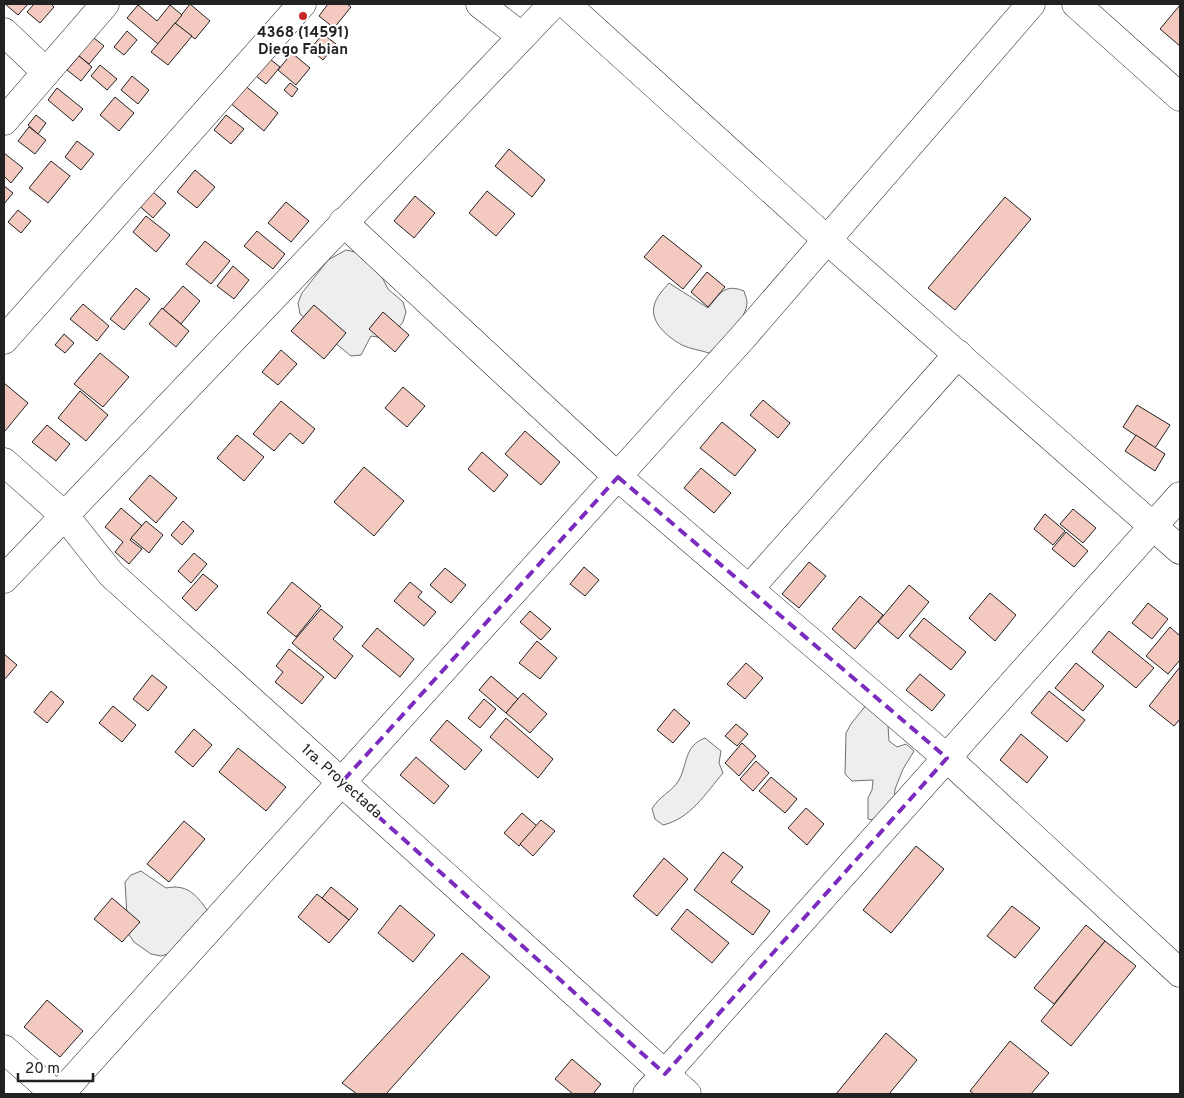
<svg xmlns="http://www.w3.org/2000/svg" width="1184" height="1098" font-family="Overpass,sans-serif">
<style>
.green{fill:#eee;stroke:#6f6f6f}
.building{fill:#f3c9c0;stroke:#222}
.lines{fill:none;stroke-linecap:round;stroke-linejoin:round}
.minor-casing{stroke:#222;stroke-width:29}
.minor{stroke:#fff;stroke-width:28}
.marked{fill:none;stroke:#7b2cbf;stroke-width:4;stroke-dasharray:10 6;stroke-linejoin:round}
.poi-dot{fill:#c62828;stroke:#fff;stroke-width:2}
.labels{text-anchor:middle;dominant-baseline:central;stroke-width:4;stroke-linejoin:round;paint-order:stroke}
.poi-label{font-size:15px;font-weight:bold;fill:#222;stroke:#fff}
.street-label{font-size:15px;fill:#222;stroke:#fff}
</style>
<rect width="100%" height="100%" fill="#fff"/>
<!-- green -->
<g class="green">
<path d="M346,250l9,2 24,19 9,18 15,13 3,10 -3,10 -14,17 -18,-3 -10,19 -10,1 -51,-42 -2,-11 4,-10 26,-33z"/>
<path d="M669,283l39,25c12,-14 16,-25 36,-17 1,4 3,8 3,11 0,18 -26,40 -38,51 -9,-3 -19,-4 -27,-8 -13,-7 -32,-22 -28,-39 2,-9 9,-16 15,-23z"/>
<path d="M870,700l17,10 2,31 8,6 9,-3 8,7 -11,18 -8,20 -1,11 -16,21 -10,-2v-21l4,-8 1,-10 -21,1 -7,-7 1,-41 5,-9z"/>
<path d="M705,738l16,13 -2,12 4,10c-17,20 -33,46 -60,52l-8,-6 -3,-10c7,-13 20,-17 27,-29 9,-17 5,-34 26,-42z"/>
<path d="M141,871l25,17c20,-4 29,5 41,22l-3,9 -33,34 -10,3 -10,-2 -17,-12 -6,-9 -3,-51 6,-7z"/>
</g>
<!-- building -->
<g class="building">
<path d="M5,4h23l-10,11z"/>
<path d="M34,4h17l3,3 -14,16 -13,-11z"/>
<path d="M190,4l20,17 -15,18 -20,-16z"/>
<path d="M328,4h19l4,3 -17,21 -15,-12z"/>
<path d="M138,5l19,16 13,-16 12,10 -24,29 -31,-26z"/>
<path d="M1180,5v41l-20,-17z"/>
<path d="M175,23l17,13 -24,29 -17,-13z"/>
<path d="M127,31l10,9 -13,15 -10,-8z"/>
<path d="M89,34l15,12 -15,18 -15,-12z"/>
<path d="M323,34l13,10 -13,16 -13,-11z"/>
<path d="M292,53l18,15 -14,17 -18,-15z"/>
<path d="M79,56l13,11 -11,14 -14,-11z"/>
<path d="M270,59l10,8 -14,17 -10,-8z"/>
<path d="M100,65l17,14 -10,11 -16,-14z"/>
<path d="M132,76l17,14 -11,14 -17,-14z"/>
<path d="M290,83l8,6 -6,8 -8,-7z"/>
<path d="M243,84l35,29 -14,18 -35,-29z"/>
<path d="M57,88l26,21 -10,12 -25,-21z"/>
<path d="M115,97l19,16 -15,18 -19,-16z"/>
<path d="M36,115l10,8 -8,11 -10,-9z"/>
<path d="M226,115l18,14 -13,15 -17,-14z"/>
<path d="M29,127l17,13 -11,14 -17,-13z"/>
<path d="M77,141l17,13 -13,16 -16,-13z"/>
<path d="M509,149l36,31 -13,17 -37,-31z"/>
<path d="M4,153l19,15 -12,15 -7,-7z"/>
<path d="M51,161l19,15 -22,27 -19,-15z"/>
<path d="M195,170l20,17 -18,21 -20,-16z"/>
<path d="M4,186l9,7 -9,11z"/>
<path d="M147,187l19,16 -13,15 -18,-16z"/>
<path d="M487,191l28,23 -19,22 -27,-23z"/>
<path d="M415,196l20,17 -21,25 -20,-17z"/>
<path d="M1005,197l26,22 -76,91 -27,-22z"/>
<path d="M286,202l23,19 -18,21 -23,-19z"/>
<path d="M18,210l13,11 -10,12 -13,-11z"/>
<path d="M146,216l24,19 -14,17 -23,-20z"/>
<path d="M257,231l28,23 -12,15 -29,-23z"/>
<path d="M663,235l39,31 -19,23 -39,-32z"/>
<path d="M205,241l25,20 -19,23 -25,-20z"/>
<path d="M233,266l16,14 -15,19 -17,-13z"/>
<path d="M707,272l18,15 -17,20 -17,-15z"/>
<path d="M183,286l17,15 -19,23 -18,-15z"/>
<path d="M136,288l14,11 -26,31 -14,-11z"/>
<path d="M83,304l26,22 -12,15 -27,-22z"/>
<path d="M314,305l32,28 -22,26 -33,-28z"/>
<path d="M162,308l27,23 -13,16 -27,-23z"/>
<path d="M383,312l26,23 -14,17 -26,-23z"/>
<path d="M64,334l10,9 -9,10 -10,-8z"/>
<path d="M281,350l16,14 -19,21 -16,-13z"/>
<path d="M100,353l29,24 -26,30 -29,-23z"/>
<path d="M4,383l24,20 -23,28 -1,-1z"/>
<path d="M403,387l22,19 -18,21 -22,-19z"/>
<path d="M80,391l28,24 -22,26 -28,-23z"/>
<path d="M763,400l27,23 -12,15 -28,-23z"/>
<path d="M281,401l34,28 -12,15 -13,-11 -16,18 -21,-17z"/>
<path d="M1137,405l33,20 -15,23 -32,-21z"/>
<path d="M722,422l34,28 -21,26 -35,-28z"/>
<path d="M47,425l23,19 -14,17 -24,-19z"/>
<path d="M525,431l35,31 -19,23 -36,-31z"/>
<path d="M237,435l27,22 -20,24 -27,-23z"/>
<path d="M1136,435l29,19 -10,17 -30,-20z"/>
<path d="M482,452l26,23 -14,17 -26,-23z"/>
<path d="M364,467l40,34 -30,35 -40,-34z"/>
<path d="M701,468l30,25 -17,20 -30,-25z"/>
<path d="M150,475l27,23 -21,25 -27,-24z"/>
<path d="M121,508l21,18 -12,14 12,9 -13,15 -14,-12 8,-10 -18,-15z"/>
<path d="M1073,509l23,19 -13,15 -23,-19z"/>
<path d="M1045,514l20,17 -12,14 -19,-16z"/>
<path d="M146,521l17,14 -14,18 -18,-15z"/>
<path d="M183,521l11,10 -12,14 -11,-10z"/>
<path d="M1066,532l22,19 -14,16 -22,-18z"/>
<path d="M194,553l13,11 -16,19 -13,-12z"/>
<path d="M809,562l17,14 -27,32 -17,-14z"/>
<path d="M584,567l15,13 -14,16 -15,-12z"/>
<path d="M445,568l21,17 -15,18 -21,-18z"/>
<path d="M203,574l15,12 -22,25 -14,-13z"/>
<path d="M292,582l29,24 -25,31 -29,-24z"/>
<path d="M410,582l12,10 -4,5 18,15 -12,14 -30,-25z"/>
<path d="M909,585l20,17 -31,37 -20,-17z"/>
<path d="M990,593l26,22 -21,26 -26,-23z"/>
<path d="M860,596l23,19 -28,34 -23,-20z"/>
<path d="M1148,603l20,16 -16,20 -20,-16z"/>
<path d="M321,609l22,18 -10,12 20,17 -18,23 -43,-36z"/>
<path d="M530,611l21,18 -10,11 -21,-18z"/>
<path d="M924,618l42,34 -15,18 -42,-34z"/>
<path d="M1170,627l10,9v24l-12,14 -22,-18z"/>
<path d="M377,628l37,31 -14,18 -38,-31z"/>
<path d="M1109,631l45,37 -18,20 -44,-36z"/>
<path d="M537,641l20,17 -17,21 -21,-16z"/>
<path d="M289,649l35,28 -22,27 -27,-22 8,-10 -7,-6z"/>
<path d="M4,654l13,11 -13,15z"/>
<path d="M746,663l17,15 -18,21 -18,-15z"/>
<path d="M1076,663l28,23 -21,25 -28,-23z"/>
<path d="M1180,667v52l-6,7 -25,-20z"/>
<path d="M920,674l25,21 -13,16 -26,-21z"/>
<path d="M152,675l15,12 -19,24 -15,-12z"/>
<path d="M491,676l27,23 -12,14 -27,-23z"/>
<path d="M51,691l13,11 -17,21 -13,-11z"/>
<path d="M1049,691l36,29 -18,22 -36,-29z"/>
<path d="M523,693l24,21 -17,19 -24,-20z"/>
<path d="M484,699l12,10 -16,19 -12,-10z"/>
<path d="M113,706l23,19 -14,17 -23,-19z"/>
<path d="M674,709l16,14 -17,20 -16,-13z"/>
<path d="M506,718l47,41 -15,19 -48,-41z"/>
<path d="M447,720l35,30 -17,20 -35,-30z"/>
<path d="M736,724l12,10 -11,12 -12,-10z"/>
<path d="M194,729l18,16 -19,22 -18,-15z"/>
<path d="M1021,734l27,23 -21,26 -27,-23z"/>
<path d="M742,743l14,13 -17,20 -14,-13z"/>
<path d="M238,748l48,39 -20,24 -47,-39z"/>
<path d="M416,757l33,29 -15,18 -34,-29z"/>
<path d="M756,761l13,12 -16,18 -13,-12z"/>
<path d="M771,777l26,22 -12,14 -26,-22z"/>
<path d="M806,808l18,16 -17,21 -19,-17z"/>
<path d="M522,813l15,13 -18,20 -15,-13z"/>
<path d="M541,820l14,11 -22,25 -13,-12z"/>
<path d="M184,821l21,18 -36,43 -22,-18z"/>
<path d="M916,846l28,23 -53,64 -28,-23z"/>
<path d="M723,852l20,15 -12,15 39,29 -17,24 -59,-45z"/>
<path d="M664,858l24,21 -31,37 -24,-20z"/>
<path d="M331,887l27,22 -9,11 -27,-22z"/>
<path d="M317,894l32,26 -20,23 -31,-26z"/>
<path d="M112,898l28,24 -18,20 -28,-23z"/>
<path d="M400,905l35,30 -22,27 -35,-29z"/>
<path d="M1012,906l28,22 -25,30 -28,-22z"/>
<path d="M687,909l42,34 -17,20 -41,-34z"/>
<path d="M1086,925l19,16 -51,63 -20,-16z"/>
<path d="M1105,941l31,25 -65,80 -30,-25z"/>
<path d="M462,953l28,24 -104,117h-29l-15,-11z"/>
<path d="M47,1000l36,31 -23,26 -36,-30z"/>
<path d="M886,1033l31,27 -28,34h-53z"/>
<path d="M1010,1041l39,32 -18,21h-57l-4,-3z"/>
<path d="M572,1059l29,25 -8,10h-20l-18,-15z"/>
</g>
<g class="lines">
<defs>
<g id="minor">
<path d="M480,4l41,32"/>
<path d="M566,4l261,236 353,310"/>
<path d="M1076,4l104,93"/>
<path d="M4,32l42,40"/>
<path d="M4,121l101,-117"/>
<path d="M343,222l275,255 329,281 233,215"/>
<path d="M4,340l298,-336"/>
<path d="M4,462l61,54 46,58 576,520"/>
<path d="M4,579l549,-575"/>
<path d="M749,589l209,-235"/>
<path d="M4,1049l51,45"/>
<path d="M60,1094l683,-757 288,-333"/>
<path d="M647,1094l533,-598"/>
</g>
</defs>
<!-- minor casing -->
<use href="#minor" class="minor-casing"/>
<!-- minor -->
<use href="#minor" class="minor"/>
</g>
<!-- marked area -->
<path class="marked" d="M618,477l329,281 -282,316 -324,-291z"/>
<!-- markers -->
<circle class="poi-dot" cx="303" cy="16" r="5"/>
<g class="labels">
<!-- poi labels -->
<g class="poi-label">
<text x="303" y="33">4368 (14591)<tspan x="303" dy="17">Diego Fabian</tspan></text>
</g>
<!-- street labels -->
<g class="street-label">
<text transform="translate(341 782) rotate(42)">1ra. Proyectada</text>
</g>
</g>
<!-- border -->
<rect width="1184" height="1098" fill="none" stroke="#222222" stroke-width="10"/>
<!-- scale -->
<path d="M18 1073v8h75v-8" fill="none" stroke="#222222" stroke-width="2.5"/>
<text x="25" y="1073" font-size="15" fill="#222222" stroke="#ffffff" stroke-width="4" paint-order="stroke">20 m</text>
</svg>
